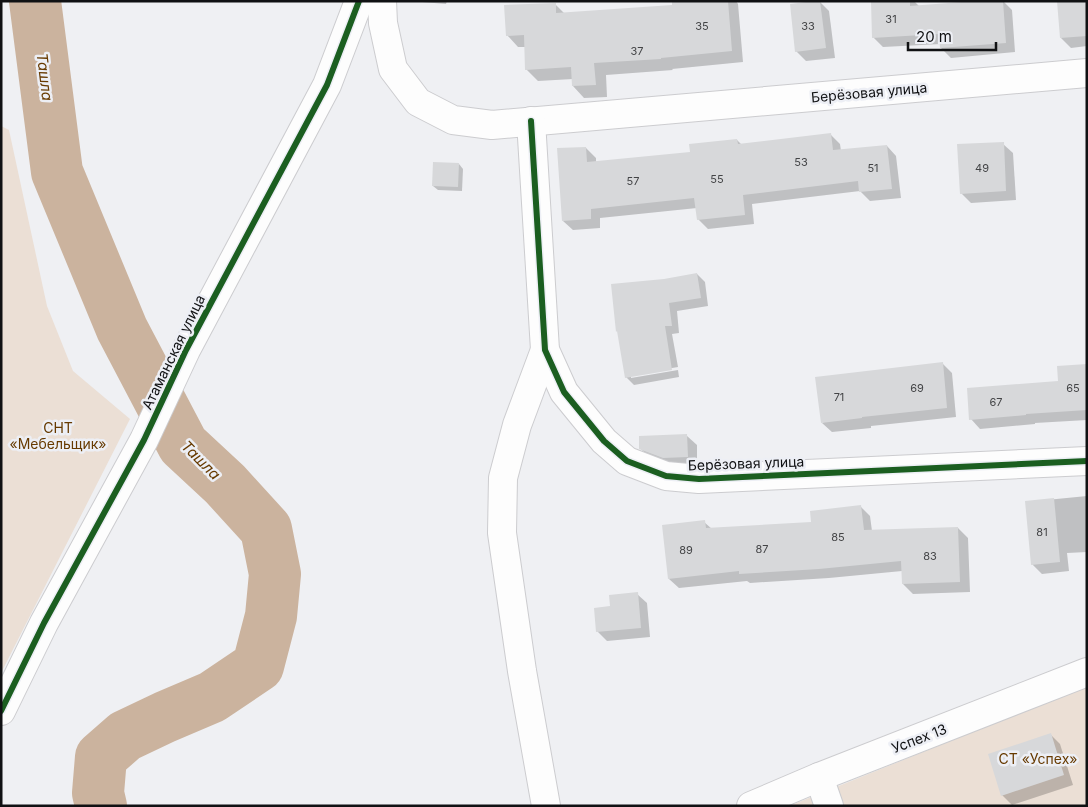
<svg xmlns="http://www.w3.org/2000/svg" width="1088" height="807" font-family="Inter,sans-serif">
<style>
.green{fill:#ebdfd5}
.shadow{fill:#0003}
.lines{fill:none;stroke-linecap:round;stroke-linejoin:round}
.river{stroke:#cbb39e;stroke-width:52}
.building{fill:#d7d8da}
.minor-casing{stroke:#cccccf;stroke-width:30}
.minor{stroke:#fdfdfd;stroke-width:28}
.cycleway-casing{stroke:#edeff5;stroke-width:9}
.cycleway{stroke:#1b5e20;stroke-width:6}
.labels{text-anchor:middle;dominant-baseline:central;stroke-width:5;stroke-linejoin:round;paint-order:stroke}
.number-label{font-size:11px;fill:#434446}
.street-label{font-size:14px;fill:#101113;stroke:#edeff5}
.park-label{font-size:14px;fill:#673a00;stroke:#edeff5}
.water-label{font-size:15px;font-style:italic;fill:#673a00;stroke:#edeff5}
</style>
<rect width="100%" height="100%" fill="#eff0f3"/>
<!-- green -->
<g class="green">
<path d="M1,126l8,4 38,176 26,65 57,48 -129,254z"/>
<path d="M1087,686v120h-298z"/>
</g>
<!-- shadow -->
<g class="shadow">
<path d="M410,1h37l-1,3z"/>
<path d="M673,1h63l2,3 5,58 -71,7 1,1 -67,5 1,22 -23,1 -11,-12v-7l-35,2 -12,-12 -1,-22h-7l-11,-12 48,-31 10,10 109,-8z"/>
<path d="M872,1h42l5,5 84,-5 9,9 3,42 -64,6 -10,-10v-4l-58,3 -10,-10z"/>
<path d="M1087,1v45l-16,2 -10,-10z"/>
<path d="M820,2l9,9 6,47 -29,3 -10,-10z"/>
<path d="M831,135l9,9 1,7 46,-5 9,10 5,42 -31,3 -10,-10 -108,13 2,20 -46,5 -10,-10 -1,-11 -97,10v10l-27,2 -10,-9 23,-73 10,10v5l95,-10 46,-13 5,5z"/>
<path d="M1003,144l10,9 3,47 -45,3 -10,-10z"/>
<path d="M459,164l4,5 -1,22 -24,-1 -5,-4z"/>
<path d="M697,274l8,8 3,24 -31,5 2,22 -7,1 6,33 -47,8v3l47,-8 1,7 -45,8 -8,-8 38,-97z"/>
<path d="M942,363l10,10 4,44 -85,9v2l-39,4 -10,-9z"/>
<path d="M1087,365v55l-52,3v1l-55,5 -9,-10 88,-37z"/>
<path d="M687,436l10,9v22h-23l-24,-9 -10,-10z"/>
<path d="M1087,496v56l-20,1 2,18 -27,3 -10,-10 -6,-62z"/>
<path d="M861,507l9,9 2,15 86,-3 10,10 2,54 -57,2 -10,-10 -1,-13 -73,7 -79,5 -3,-2 -68,7 -10,-9 35,-57 8,7 100,-6z"/>
<path d="M637,594l10,9 3,34 -43,4 -10,-10 14,-24z"/>
<path d="M1051,735l9,9 13,41 -61,20 -10,-10z"/>
</g>
<g class="lines">
<!-- river -->
<path class="river" d="M35,1l22,171 65,157 61,116 42,39 41,45 9,45 -4,42 -13,50 -46,31 -47,20 -40,19 -24,21 -3,36 3,13"/>
</g>
<!-- building -->
<g class="building">
<path d="M672,1h56l4,50 -71,7v1l-67,4 2,22 -24,1 -1,-19 -46,3 -1,-35 -18,1 -2,-31 52,-2v10l116,-8z"/>
<path d="M814,1h6l6,47 -31,4 -5,-48z"/>
<path d="M871,1h39v5l64,-5h29l3,42 -66,5 -1,-14 -67,4z"/>
<path d="M1057,1h30v35l-27,2z"/>
<path d="M831,133l2,17 54,-5 5,44 -33,3 -1,-11 -115,14 2,20 -48,5 -3,-22 -103,11v10l-29,2 -5,-73 29,-1 1,15 103,-10 -1,-8 48,-5 1,5z"/>
<path d="M1004,142l2,49 -46,3 -3,-50z"/>
<path d="M433,162l26,1 -1,24 -26,-1z"/>
<path d="M697,273l4,25 -32,5 3,23h-7l7,44 -47,8 -8,-47 -1,1 -5,-48 53,-5z"/>
<path d="M943,362l4,46 -85,9v1l-41,5 -6,-46z"/>
<path d="M1087,364v46l-61,4v1l-57,5 -2,-32 91,-7 -1,-15z"/>
<path d="M687,434l1,23 -25,1 -24,-9v-13z"/>
<path d="M1054,498l6,64 -29,3 -6,-64z"/>
<path d="M861,505l3,25 94,-3 2,55 -58,2 -1,-23 -82,8 -80,5v-3l-71,8 -6,-54 43,-5 1,8 105,-6 -1,-11z"/>
<path d="M638,592l3,36 -45,4 -2,-24 16,-2 -1,-11z"/>
<path d="M1051,733l13,42 -63,21 -13,-42z"/>
</g>
<g class="lines">
<defs>
<g id="minor">
<path d="M382,1l1,22 10,46 25,33 35,18 39,5 595,-52"/>
<path d="M531,121l14,229 19,42 40,49 23,20 39,15 33,3 388,-18"/>
<path d="M545,350l-28,75 -14,53 -1,55 20,138 24,135"/>
<path d="M1,711l43,-88 100,-183 42,-90 141,-265 32,-84"/>
<path d="M819,777l10,29"/>
<path d="M751,806l68,-29 268,-105"/>
</g>
</defs>
<!-- minor casing -->
<use href="#minor" class="minor-casing"/>
<!-- minor -->
<use href="#minor" class="minor"/>
<defs>
<g id="cycleway">
<path d="M531,121l14,229 19,42 40,49 23,20 39,15 33,3 388,-18"/>
<path d="M1,711l43,-88 100,-183 42,-90 141,-265 32,-84"/>
</g>
</defs>
<!-- cycleway casing -->
<use href="#cycleway" class="cycleway-casing"/>
<!-- cycleway -->
<use href="#cycleway" class="cycleway"/>
</g>
<g class="labels">
<!-- number labels -->
<g class="number-label">
<text x="891" y="19">31</text>
<text x="702" y="26">35</text>
<text x="808" y="26">33</text>
<text x="637" y="51">37</text>
<text x="801" y="162">53</text>
<text x="873" y="168">51</text>
<text x="982" y="168">49</text>
<text x="717" y="179">55</text>
<text x="633" y="181">57</text>
<text x="917" y="388">69</text>
<text x="1073" y="388">65</text>
<text x="839" y="397">71</text>
<text x="996" y="402">67</text>
<text x="1042" y="532">81</text>
<text x="838" y="537">85</text>
<text x="762" y="549">87</text>
<text x="686" y="550">89</text>
<text x="930" y="556">83</text>
</g>
<!-- street labels -->
<g class="street-label">
<text transform="translate(869 92) rotate(-5)">Берёзовая улица</text>
<text transform="translate(173 352) rotate(-64)">Атаманская улица</text>
<text transform="translate(746 463) rotate(-2)">Берёзовая улица</text>
<text transform="translate(919 738) rotate(-21)">Успех 13</text>
</g>
<!-- park labels -->
<g class="park-label">
<text x="58" y="427">СНТ<tspan x="58" dy="16">«Мебельщик»</tspan></text>
<text x="1038" y="758">СТ «Успех»</text>
</g>
<!-- water labels -->
<g class="water-label">
<text transform="translate(45 77) rotate(83)">Ташла</text>
<text transform="translate(201 460) rotate(45)">Ташла</text>
</g>
</g>
<!-- border -->
<rect width="1088" height="807" fill="none" stroke="#101113" stroke-width="5"/>
<!-- scale -->
<path d="M908 42v8h88v-8" fill="none" stroke="#101113" stroke-width="2.5"/>
<text x="916" y="42" font-size="15" fill="#101113" stroke="#edeff5" stroke-width="4" paint-order="stroke">20 m</text>
</svg>
